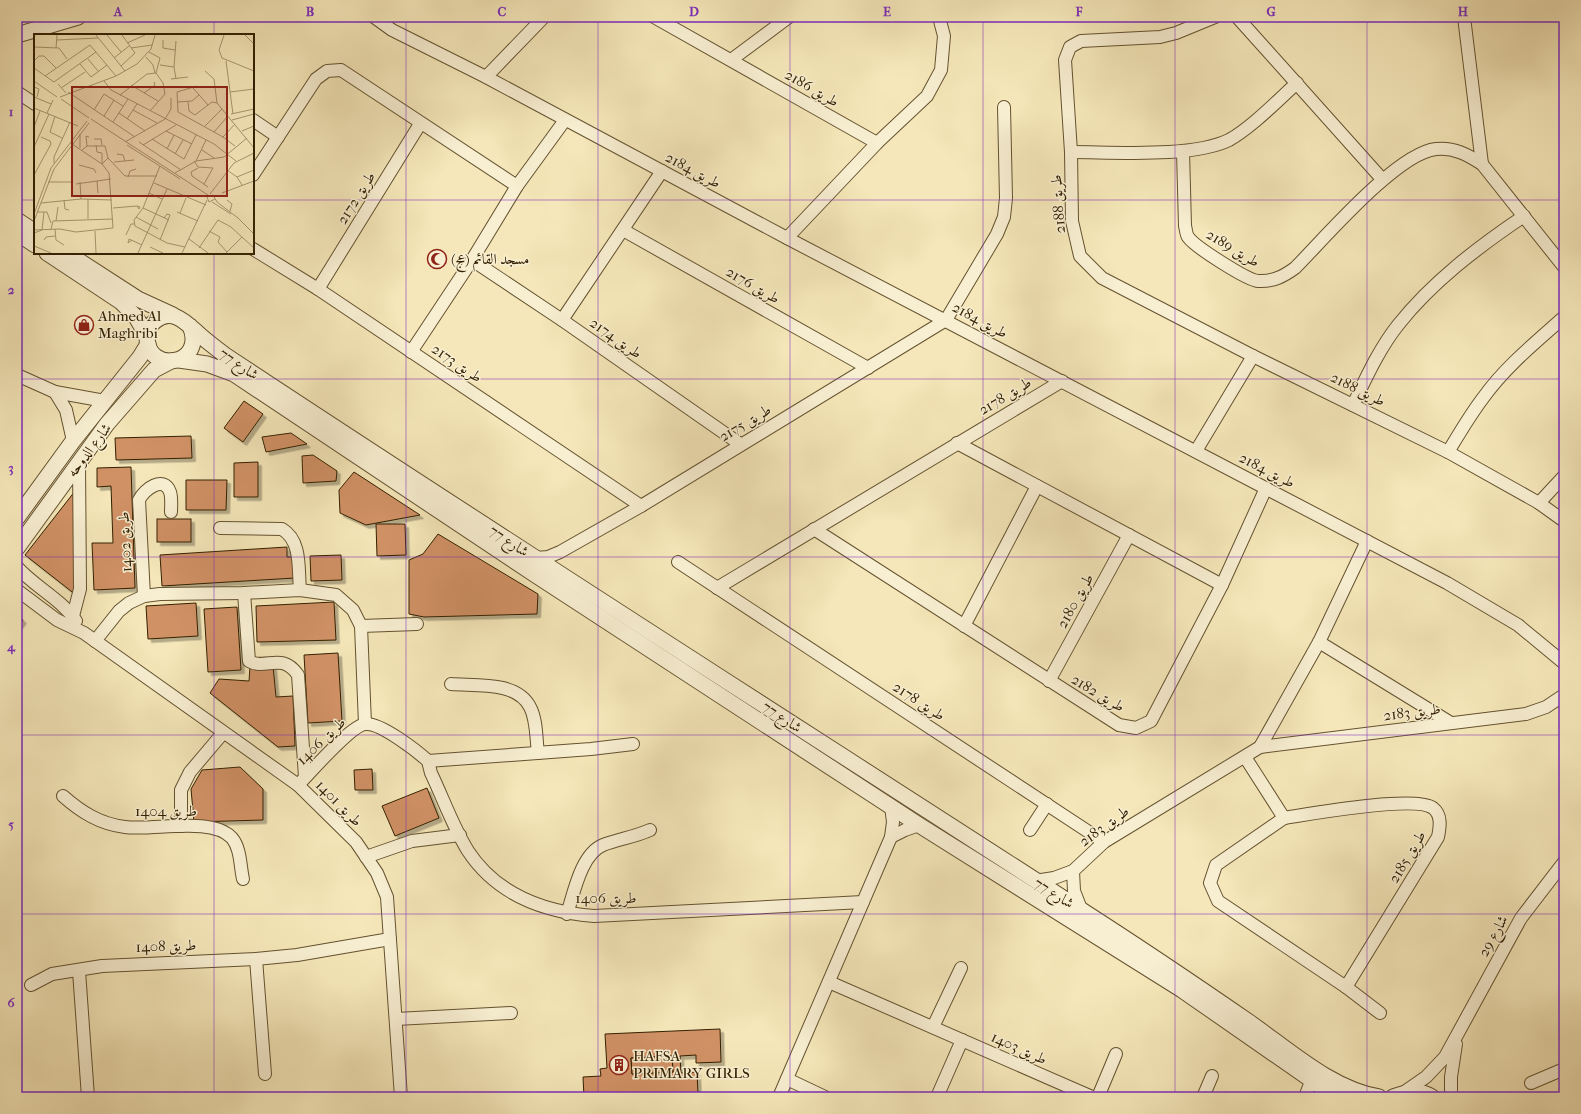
<svg xmlns="http://www.w3.org/2000/svg" width="1581" height="1114" font-family="'IM FELL French Canon',Amiri,serif">
<style>
.building{fill:#d09165;stroke:#332001;fill-rule:evenodd;filter:url(#shadow)}
.lines{fill:none;stroke-linecap:round;stroke-linejoin:round}
.minor-casing{stroke:#64522f;stroke-width:14}
.tertiary-casing{stroke:#64522f;stroke-width:17}
.minor{stroke:#f8efd2;stroke-width:12}
.tertiary{stroke:#f8efd2;stroke-width:15}
.grid{fill:none;stroke:#7b2cbf;stroke-width:1;stroke-opacity:0.55}
.labels{text-anchor:middle;dominant-baseline:central;stroke-width:3;stroke-linejoin:round;paint-order:stroke}
.street-label{font-size:15px;fill:#332001;stroke:#f8efd2}
.poi-label{font-size:15px;fill:#332001;stroke:#f8efd2;text-anchor:start}
.inset-road{fill:none;stroke:#a7976f;stroke-width:1}
.view{fill:#8f2418;fill-opacity:0.15;stroke:#8f2418;stroke-width:2}
.inset-edge{fill:none;stroke:#332001;stroke-width:2}
.neatline{fill:none;stroke:#7b2cbf;stroke-width:1.5}
.grid-label{font-size:13px;text-anchor:middle;font-weight:bold;fill:#7b2cbf}
</style>
<defs>
<filter id="shadow"><feDropShadow dx="3.5" dy="3.5" stdDeviation="0" flood-color="#0004"/></filter>
</defs>
<rect width="100%" height="100%" fill="#f5e7b9"/>
<filter id="stains"><feTurbulence type="fractalNoise" baseFrequency=".005" numOctaves="4"/><feColorMatrix values="0 0 0 0 .2 0 0 0 0 .09 0 0 0 0 .02 0 0 0 .5 -.17"/></filter>
<radialGradient id="worn" r=".72"><stop offset=".6" stop-color="#630" stop-opacity="0"/><stop offset="1" stop-color="#630" stop-opacity=".3"/></radialGradient>
<!-- building -->
<g class="building">
<path d="M244,401l19,13 -20,28 -19,-14z"/>
<path d="M291,433l16,11 -41,8 -4,-15z"/>
<path d="M191,436l1,22 -76,2 -1,-22z"/>
<path d="M313,455l24,16 -1,10 -33,2 -1,-27z"/>
<path d="M258,462v35h-24v-34z"/>
<path d="M131,467l4,121 -41,2 -2,-47h21l-2,-57 -14,1v-19z"/>
<path d="M354,472l66,43 -54,10 -26,-12 -1,-23z"/>
<path d="M186,480h41l-1,30h-40z"/>
<path d="M79,486l-3,109 -51,-40z"/>
<rect x="157" y="519" width="34" height="23"/>
<path d="M376,524h29l1,31 -29,1z"/>
<path d="M438,534l100,60 -1,20 -113,3 -15,-3v-54l14,-6z"/>
<path d="M287,547v10h6l2,21 -133,8 -2,-31z"/>
<path d="M341,555l1,25 -31,1 -1,-25z"/>
<path d="M334,602l2,38 -79,2 -1,-36z"/>
<path d="M196,603l2,33 -50,3 -2,-33z"/>
<path d="M237,607l4,63 -33,2 -4,-63z"/>
<path d="M17,614l6,6 -6,8z"/>
<path d="M338,653l4,68 -34,2 -4,-68z"/>
<path d="M273,666l3,31 17,-1 2,50 -17,1 -68,-54 9,-14 30,2 1,-14z"/>
<path d="M240,767l23,22v31l-69,2 -3,-33 11,-19z"/>
<path d="M372,769l1,21h-18l-1,-20z"/>
<path d="M427,788l12,30 -44,18 -13,-30z"/>
<path d="M720,1029l1,33 -25,1v-8l-16,1 1,17 16,-1 1,22 -15,1v2h-99l-1,-20 18,-1 -1,-7 7,-1 -2,-34zM672,1056l1,16 -41,2 -1,-16z"/>
<path d="M672,1056l1,16 -41,2 -1,-16z"/>
</g>
<g class="lines">
<defs>
<g id="minor">
<path d="M374,17l18,13 94,47 301,161 660,345 71,42 46,38"/>
<path d="M654,17l223,126"/>
<path d="M1215,17l-39,16 -16,4 -79,4 -11,6 -5,13 6,92 1,69 8,35 22,22 151,78 195,96 91,51 25,18"/>
<path d="M1237,17l145,162"/>
<path d="M1464,17l18,147"/>
<path d="M731,60l58,-43"/>
<path d="M486,77l58,-60"/>
<path d="M17,92l18,12"/>
<path d="M253,120l25,17"/>
<path d="M1183,151l2,75c1,3 1,8 3,11 7,10 59,43 70,44 15,1 26,-5 37,-13 29,-29 102,-115 141,-119 18,-2 32,6 46,15l82,103"/>
<path d="M1071,152c43,0 121,6 158,-12 22,-12 49,-40 68,-57"/>
<path d="M253,175l63,-96 11,-8 14,-1 176,116"/>
<path d="M623,230l245,138"/>
<path d="M787,238l90,-95 50,-47 14,-26 3,-34 -5,-19"/>
<path d="M253,249l65,40 323,217"/>
<path d="M472,260l90,60 178,124"/>
<path d="M318,289l102,-165"/>
<path d="M562,320l100,-149"/>
<path d="M411,352l61,-92 45,-74 48,-66"/>
<path d="M17,375l38,17"/>
<path d="M1353,405c13,-27 26,-56 45,-80 34,-43 80,-78 126,-109"/>
<path d="M73,441l-7,-31 -11,-18 50,9"/>
<path d="M957,443l265,142"/>
<path d="M1196,451l57,-95"/>
<path d="M1448,452c11,-18 22,-37 35,-54 22,-31 53,-56 81,-81"/>
<path d="M1539,503l25,-27"/>
<path d="M220,528l62,1c20,12 16,40 18,61"/>
<path d="M814,529l305,196 17,3 15,-7 71,-136 44,-97"/>
<path d="M536,558l12,-1 12,-5 81,-46 305,-186 51,-86 7,-17 2,-19 -2,-91"/>
<path d="M678,562l426,280"/>
<path d="M17,567c18,20 44,32 59,54"/>
<path d="M717,588l345,-207"/>
<path d="M17,590l40,30 27,13 214,152 58,57 21,31 10,24 14,200"/>
<path d="M244,593l5,68c17,10 32,-10 49,14l7,102"/>
<path d="M144,596l-5,-96c5,-11 25,-25 31,-8 2,6 1,14 1,20"/>
<path d="M73,616l7,-27 -1,-126"/>
<path d="M361,626l56,-2"/>
<path d="M964,626l73,-140"/>
<path d="M95,641l24,-30 10,-8 15,-7 16,-2 84,-1 56,-3 36,5 17,15 8,16 4,98"/>
<path d="M1319,642l132,81"/>
<path d="M1049,681l80,-146"/>
<path d="M451,684c25,2 66,-3 79,23 7,13 6,32 8,46"/>
<path d="M1260,747l59,-105 48,-101"/>
<path d="M1245,757l39,61c26,-4 131,-23 149,-10 9,7 7,19 5,29l-92,150"/>
<path d="M428,761l163,-12 42,-5"/>
<path d="M298,785c12,-12 54,-61 68,-61 15,-1 51,27 62,37l3,12c12,25 22,54 37,78 29,44 76,61 126,65l269,-14"/>
<path d="M63,796c18,16 37,28 62,31 28,4 87,-11 107,11 9,11 8,28 11,41"/>
<path d="M1284,818l-68,47 -6,18 8,18 128,86 34,26"/>
<path d="M181,826v-36l9,-18 33,-39"/>
<path d="M1030,830l17,-26"/>
<path d="M891,837l14,-7 14,-5"/>
<path d="M366,857l46,-16 48,-6"/>
<path d="M1073,871l1,20 7,18"/>
<path d="M1035,881l19,-3 19,-7 31,-29 156,-95 266,-33 20,-7 18,-12"/>
<path d="M567,914c7,-21 14,-60 36,-69 15,-6 32,-8 47,-15"/>
<path d="M256,959l9,115"/>
<path d="M79,971l9,126"/>
<path d="M829,982l263,115"/>
<path d="M31,985l21,-11 50,-8 154,-7 41,-4 93,-16"/>
<path d="M396,1019l115,-6"/>
<path d="M933,1027l28,-59"/>
<path d="M787,1079l38,18"/>
<path d="M1531,1083l33,-14"/>
<path d="M1403,1093l23,-16 19,-20 76,-139 43,-56"/>
<path d="M779,1097l112,-260 2,-15 -2,-16"/>
<path d="M937,1097l25,-57"/>
<path d="M1098,1097l18,-43"/>
<path d="M1203,1097l9,-21"/>
<path d="M1305,1097l7,-18"/>
<path d="M1451,1097v-20l5,-33"/>
</g>
<g id="tertiary">
<path d="M17,35l61,-18"/>
<path d="M17,220l18,12"/>
<path d="M17,233l18,12"/>
<path d="M47,253l74,49 15,15 11,19"/>
<path d="M67,253l71,46 35,16"/>
<path d="M190,326c17,39 -43,49 -43,11 0,-6 3,-12 8,-16 18,-15 33,4 46,15 8,7 16,13 24,19 284,188 572,371 858,556 56,36 111,73 166,111 39,27 82,67 130,75"/>
<path d="M179,360l28,4 27,10 303,202 382,249 263,165 154,107"/>
<path d="M17,518l56,-77 67,-84 8,-13"/>
<path d="M17,548l90,-124 47,-54 17,-9"/>
<path d="M1393,1097c13,-5 27,-8 39,0"/>
</g>
</defs>
<!-- minor casing -->
<use href="#minor" class="minor-casing"/>
<!-- tertiary casing -->
<use href="#tertiary" class="tertiary-casing"/>
<!-- minor -->
<use href="#minor" class="minor"/>
<!-- tertiary -->
<use href="#tertiary" class="tertiary"/>
</g>
<!-- grid -->
<path class="grid" d="M214,17v18M406,17v1080M598,17v1080M790,17v1080M983,17v1080M1175,17v1080M1367,17v1080M17,200h18M253,200h1311M214,253v844M17,379h1547M17,557h1547M17,735h1547M17,914h1547"/>
<!-- icons -->
<defs>
<symbol id="mosque-ring" viewBox="-11 -11 22 22"><circle r="9.5" fill="#f8efd2" stroke="#8f2418" stroke-width="1.5"/><path d="M3.5-4.9A6 6 0 1 0 3.5 4.9A5 5 0 1 1 3.5-4.9Z" fill="#8f2418"/></symbol>
<symbol id="shop-ring" viewBox="-11 -11 22 22"><circle r="9.5" fill="#f8efd2" stroke="#8f2418" stroke-width="1.5"/><path d="M-5-2.5h2.3a2.7 3.5 0 0 1 5.4 0H5L5.5 6h-11ZM-1.5-2.5h3a1.5 2.3 0 0 0-3 0Z" fill="#8f2418"/></symbol>
<symbol id="building-ring" viewBox="-11 -11 22 22"><circle r="9.5" fill="#f8efd2" stroke="#8f2418" stroke-width="1.5"/><path d="M-4-6H4V6H1V3H-1V6H-4ZM-2.5-4.3h1.7v1.8h-1.7ZM.8-4.3h1.7v1.8H.8ZM-2.5-1h1.7V.8h-1.7ZM.8-1h1.7V.8H.8Z" fill="#8f2418"/></symbol>
</defs>
<g fill-rule="evenodd">
<use href="#mosque-ring" x="426" y="248" width="22" height="22"/>
<use href="#shop-ring" x="73" y="314" width="22" height="22"/>
<use href="#building-ring" x="608" y="1054" width="22" height="22"/>
</g>
<g class="labels">
<!-- street labels -->
<g class="street-label">
<text transform="translate(812 88) rotate(30)">طريق 2186</text>
<text transform="translate(693 170) rotate(28)">طريق 2184</text>
<text transform="translate(356 198) rotate(-58)">طريق 2172</text>
<text transform="translate(1058 204) rotate(-94)">طريق 2188</text>
<text transform="translate(1233 248) rotate(31)">طريق 2189</text>
<text transform="translate(753 285) rotate(30)">طريق 2176</text>
<text transform="translate(980 320) rotate(28)">طريق 2184</text>
<text transform="translate(616 338) rotate(35)">طريق 2174</text>
<text transform="translate(457 363) rotate(34)">طريق 2173</text>
<text transform="translate(239 364) rotate(34)">شارع 77</text>
<text transform="translate(1358 389) rotate(26)">طريق 2188</text>
<text transform="translate(1005 396) rotate(-31)">طريق 2178</text>
<text transform="translate(745 423) rotate(-31)">طريق 2175</text>
<text transform="translate(89 450) rotate(-53)">شارع الدوحه</text>
<text transform="translate(1267 470) rotate(27)">طريق 2184</text>
<text transform="translate(509 541) rotate(33)">شارع 77</text>
<text transform="translate(125 542) rotate(-93)">طريق 1402</text>
<text transform="translate(1075 601) rotate(-61)">طريق 2180</text>
<text transform="translate(1098 693) rotate(31)">طريق 2182</text>
<text transform="translate(919 701) rotate(33)">طريق 2178</text>
<text transform="translate(1412 712) rotate(-7)">طريق 2183</text>
<text transform="translate(782 717) rotate(33)">شارع 77</text>
<text transform="translate(321 741) rotate(-44)">طريق 1406</text>
<text transform="translate(339 803) rotate(45)">طريق 1401</text>
<text x="166" y="811">طريق 1404</text>
<text transform="translate(1104 826) rotate(-36)">طريق 2183</text>
<text transform="translate(1407 857) rotate(-59)">طريق 2185</text>
<text transform="translate(1054 893) rotate(32)">شارع 77</text>
<text x="606" y="898">طريق 1406</text>
<text transform="translate(1493 936) rotate(-61)">شارع 29</text>
<text transform="translate(166 946) rotate(-2)">طريق 1408</text>
<text transform="translate(1019 1048) rotate(24)">طريق 1403</text>
</g>
<!-- poi labels -->
<g class="poi-label">
<text x="451" y="259">مسجد القائم (عج)</text>
<text x="98" y="316">Ahmed Al<tspan x="98" dy="17">Maghribi</tspan></text>
<text x="633" y="1056">HAFSA<tspan x="633" dy="17">PRIMARY GIRLS</tspan></text>
</g>
</g>
<!-- overview -->
<g transform="translate(34 34)">
<rect width="220" height="220" fill="#f5e7b9"/>
<path class="inset-road" d="M62,1l29,36M73,1l14,17M190,1l-5,15 3,8 32,13M211,1l9,9M23,6l41,-2M129,6v8l12,2M93,9l18,-8M0,13l25,1 8,11M22,14l1,-13M97,14l21,-3M115,18l11,6 -4,15M112,23l7,8 2,8M80,24l15,-12M54,25l10,12M0,27l5,-5h5l12,12M192,27l7,53M46,30l11,13 16,-12M126,31l14,2M87,32l14,-13 -13,-18M0,34l20,14 42,-30M171,37l9,8 3,24M11,42l45,-31 26,31M137,45l17,-2M142,45l-2,-12 2,-26M0,47l23,16M70,47l7,9 103,54 22,17M24,50l8,9M97,51l27,16M163,52l-20,6 1,20 45,25 12,9M0,53l5,2 -2,8M27,54l24,-16M159,54l15,17M34,58l67,45M196,58l24,-3M110,59l11,-8 -1,-3M86,61l27,-21 9,-1 7,10 2,11 -15,17M0,63l17,7M26,63l56,-21 21,-12 14,-15 4,-14M27,65l28,19M143,68l15,-1 7,-6M154,68l1,9 6,4 17,-13 5,1 37,45M0,74l44,18M60,76l10,-16 19,12M99,76l24,13M13,79l6,-13M85,79l26,18M197,80l23,-5M21,82l-5,16 12,6M70,82l10,-16M57,85l117,76M93,85l10,-15M198,86l22,-6M79,88l15,-23M171,92l17,-17M0,93l6,-16M132,97l26,13M208,97l12,-5M180,98l14,-16M189,103l12,-13M60,105h7l1,6M118,105l32,20 12,-24M91,108l40,-23 6,-10v-11M105,108l42,28M62,111l1,7 5,1v10M93,111l53,34M109,111l33,-20M53,112l-1,-10 3,1M0,113l15,-33M46,114v-14M133,115l7,-14M48,116l5,-4h18l3,12M168,116l12,8M83,120l6,1 2,6M141,120l8,-14M160,127l4,6 15,1 -9,16M162,127l10,-21M80,128l20,-2M20,129v-6l16,-35M68,130l6,-6 17,18h32M45,131l15,4 2,4M126,132l-17,42 -9,12 1,6 32,17 18,4M164,134l-7,4 1,4 16,11M193,136l10,7 5,8M141,139l21,-12 28,-4 23,-19M0,141l17,-31 -1,-3 -9,-4M94,143l2,-6 6,-2M203,143l17,-7M63,147l1,12M14,148h24M46,148l1,17M120,149l52,22M42,150l35,-5M115,159l13,6M188,159l32,-12M176,160l24,-31 20,-10M54,165v20M181,165l-6,3 -2,-5 6,-2 4,7 21,16 16,16M30,166l1,9 4,1M193,166l5,4 -2,7M178,168l19,12M7,169l40,-4 31,1M79,174l24,-2 2,3 1,-2 -3,-1M109,174l26,12M3,178h10l4,11M143,178l21,9M146,179l6,-15M0,180l17,-46 36,-47M102,183l22,12M0,187l20,-52 35,-46M22,187l2,-14M17,195l2,-8 60,-2M21,195l1,11 8,5M0,196l26,-1 16,3 37,-4 -4,-55 -7,-9 -30,-20M61,197l1,22M175,197l11,6 -2,5 9,10M0,199l8,-3 2,-18M92,201l5,-11h3M155,205l19,14M10,206l2,-3 9,-1M98,206l-4,3 1,-4 13,6M126,206l10,-25 -3,-1 -3,4M0,212l17,7M116,213l13,6M165,214l19,-28 13,7 23,21M104,219l29,-64M148,219l25,-53M192,219l16,-16"/>
<path class="view" d="M38,53h155v109h-155z"/>
<rect width="220" height="220" class="inset-edge"/>
</g>
<!-- margin -->
<rect width="1581" height="1114" fill="none" stroke="#f5e7b9" stroke-width="44"/>
<rect x="22" y="22" width="1537" height="1070" class="neatline"/>
<g class="grid-label">
<text x="118" y="16">A</text>
<text x="310" y="16">B</text>
<text x="502" y="16">C</text>
<text x="694" y="16">D</text>
<text x="887" y="16">E</text>
<text x="1079" y="16">F</text>
<text x="1271" y="16">G</text>
<text x="1463" y="16">H</text>
<text x="11" y="116">1</text>
<text x="11" y="294">2</text>
<text x="11" y="472">3</text>
<text x="11" y="651">4</text>
<text x="11" y="829">5</text>
<text x="11" y="1007">6</text>
</g>
<rect width="100%" height="100%" filter="url(#stains)"/>
<rect width="100%" height="100%" fill="url(#worn)"/>
</svg>
